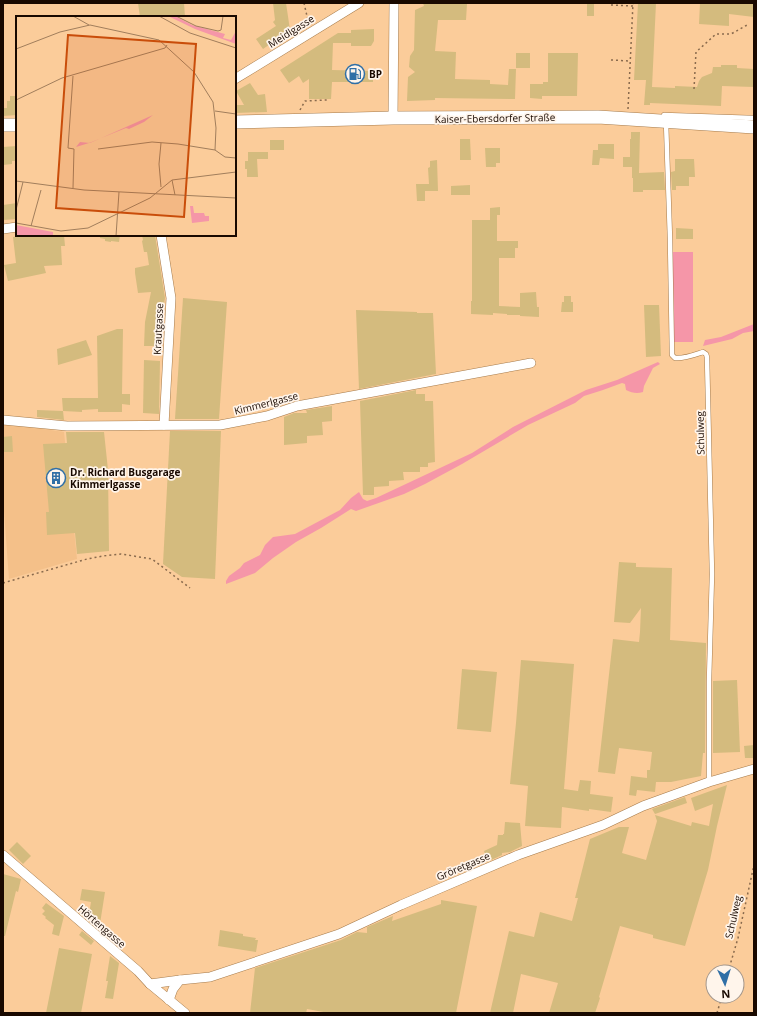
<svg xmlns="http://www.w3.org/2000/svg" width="757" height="1016" font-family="'Open Sans',sans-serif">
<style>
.built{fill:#f4c089}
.green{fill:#f596a8}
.building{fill:#d4bb7e}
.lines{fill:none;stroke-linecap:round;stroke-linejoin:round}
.service-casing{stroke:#a67b4b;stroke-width:5.5}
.minor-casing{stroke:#a67b4b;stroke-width:10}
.secondary-casing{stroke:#a67b4b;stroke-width:14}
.path{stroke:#896a4d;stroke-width:1.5;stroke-dasharray:2 3;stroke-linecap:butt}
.service{stroke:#fff;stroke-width:4.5}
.minor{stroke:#fff;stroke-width:9}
.secondary{stroke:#fff;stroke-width:13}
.labels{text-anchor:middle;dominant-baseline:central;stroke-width:3.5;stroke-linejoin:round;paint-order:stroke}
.street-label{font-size:10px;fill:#190900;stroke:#fff5eb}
.poi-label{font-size:10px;font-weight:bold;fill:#190900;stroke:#fff5eb;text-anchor:start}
.inset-road{fill:none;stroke:#a17e5c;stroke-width:1}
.view{fill:#c94d0a;fill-opacity:0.15;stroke:#c94d0a;stroke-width:2}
.inset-edge{fill:none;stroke:#190900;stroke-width:2}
</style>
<rect width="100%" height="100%" fill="#fbcc9a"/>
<!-- built -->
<path class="built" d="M3,424l15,1 46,7 13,127 -68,20 -6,-82z"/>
<!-- green -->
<g class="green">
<path d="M672,252h21v90h-20z"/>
<path d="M754,324v7l-11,2 -11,6 -29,7 2,-6 16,-3z"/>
<path d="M658,362l2,2 -7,4 -9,18 -1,6c-6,2 -11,1 -17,-2l-1,-6 -3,-1 -19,7 -19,6 -9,7 -47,22 -66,39 -37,20 -21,10 -48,17 -5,-2 -30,19 -25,14 -23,16 -18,15 -29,11v-3l3,-5 11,-8 4,-5 16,-8 5,-10 8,-8 22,-3 45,-24 11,-12 8,-6 4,7 4,2 9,-3 96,-45 41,-26 73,-37 31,-10z"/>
</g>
<!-- building -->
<g class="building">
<path d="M138,3h46l1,14h-45z"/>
<path d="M273,3h13l4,27 -27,19 -7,-10 20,-13 -3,-4 2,-2z"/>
<path d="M423,3h35v1h9l-1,16h-28l-3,31 21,1 -1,27 35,1v4l18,1 1,-16h7l-1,30 -80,-1v2l-28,1 1,-24 7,-5 -6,-5 1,-11 4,-6 1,-40 9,-4z"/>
<rect x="587" y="3" width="7" height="13"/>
<path d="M638,3h18l-4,84 23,1v-2l22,1 2,-6 3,-4 10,-4 1,-6h8v-2h16v3l17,1v18l-32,-1 -1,20 -71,-3v2h-6l2,-25h-12z"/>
<path d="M700,3l34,1v-1h20v14l-25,-3v12l-30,-2z"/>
<path d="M374,29v12l-3,5h-20v-3h-18l-1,27 41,1v11h-41l-1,17h-22v-20l-6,4 -4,-7 -10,7 -9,-13 58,-37h13v-3z"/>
<rect x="516" y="53" width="14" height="15"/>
<path d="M548,53h30l-1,43h-35v3l-12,-1v-14h13v-2h5z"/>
<path d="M250,83l8,12 7,-1 2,18 -32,1v-8h9l-8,-14z"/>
<path d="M10,96h7v19l-14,1v-8h4v-7h3z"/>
<path d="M631,132h9l-1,41 25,-1 1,18h-22v2h-10v-14h-1v-11h-9v-10h7v-18h1z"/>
<path d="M460,139h10l1,21h-11z"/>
<rect x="270" y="140" width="14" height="10"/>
<path d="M598,144h16v15l-14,-1 -1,7h-7l1,-15h5z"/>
<path d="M17,146v15h-5v3l-9,1v-18z"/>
<path d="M485,148h15v15h-4v4h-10z"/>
<path d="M248,152h20v7h-11l1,18h-11v-8h-2v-8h3z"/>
<path d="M675,159h19l1,18h-6v9h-13v4h-4l-1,-18 4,-1z"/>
<path d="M437,160l1,31h-13v10h-8l-1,-17h13l-1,-16 2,-1v-6z"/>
<path d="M470,185v10h-19v-9z"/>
<path d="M17,203v16l-14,1v-15z"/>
<path d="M500,207v8h-3v26h21v7h-3v10h-16v48l21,1v-14l16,-1 1,15h2v10l-19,-1v-1h-13v-1l-14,-1v2l-22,-1v-13h1v-81h18v-12z"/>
<path d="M676,228l17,1v10h-17z"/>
<path d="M32,235h32l1,11h-4l1,19 -18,1 2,7 -38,8 -4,-16 12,-2 -3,-26z"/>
<path d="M100,235h20l-1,7 -8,-1v1l-6,-1v-2l-5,-1z"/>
<path d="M142,235h13l10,63 -4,26v22h-17l1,-24 6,-30 -13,1 -3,-20v-5l14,-3 -2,-13h-3l-2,-11 1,-1z"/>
<path d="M564,296h7v6h2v10h-12l1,-10h2z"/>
<path d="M183,298l44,4 -8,117h-44z"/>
<path d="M644,305h15l2,51 -15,1z"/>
<path d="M356,310l61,2v1h16l3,61 -77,15z"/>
<path d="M117,329h6l-1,65h8v11l-8,-1v8h-24v-3l-16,1v2l-19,-1 -1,-13h36l-1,-62z"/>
<path d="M86,340l6,15 -34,10 -1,-16z"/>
<path d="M144,360l16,1 -1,53 -16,-1z"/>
<path d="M416,390v4h9v7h8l2,61 -7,1v4h-8v5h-17l1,8 -15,1v5l-15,1v8h-11l-3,-94z"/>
<path d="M332,406v15l-10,1 1,13 -16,1v7l-23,2v-28l10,-4h13l-1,-3z"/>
<path d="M37,410l26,1 1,9 -27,-3z"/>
<path d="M170,431h51l-6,148 -33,-2 -19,-13z"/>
<path d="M66,432h38l4,38 1,81 -32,3 -2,-21 -28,2 -1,-23h3l-6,-68 24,-1z"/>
<path d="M12,436l1,16h-10v-15z"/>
<path d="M619,562l17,1v4l36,1 -2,72 36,3 -1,110h-2l-2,23 -30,6h-15l-1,10 -18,-2 -1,6 -7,-1 2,-19 16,2v-8h3l2,-18 -33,-4 -4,26 -17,-2 15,-133 26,3 1,-10 1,-24 -11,15 -16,-1z"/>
<path d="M521,660l53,4 -10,125 14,2 2,-11 11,1 -1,13 23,3 -2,15 -22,-3v2l-27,-4 -1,21 -36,-2 3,-40 -18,-2 6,-61z"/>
<path d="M462,669l35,3 -6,60 -34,-3z"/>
<path d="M737,680l3,72 -27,1v-72z"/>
<path d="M754,745v13h-9l-1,-12z"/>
<path d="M727,785l-10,41 -9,44 -23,76 -32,-8v-3l-33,-9 -21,71 1,1 -5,15h-46l9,-30 -37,-9 -8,39h-23l19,-82 25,6 6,-25 32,9 6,-23h-3l15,-59 29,-12h10l-7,26 24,7 11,-39 -2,-6 36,11 1,-4 17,4 4,-22 -18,7 -4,-13z"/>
<path d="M685,797l2,6 -32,11 -3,-5z"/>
<path d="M505,822l15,1 2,23 -12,6 -8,1v2l-15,7 -3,-7 1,-1 -1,-3 13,-6 1,-10h5v-1h1z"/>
<path d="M17,842l14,14 -8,8 -14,-14z"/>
<path d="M3,874l18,5 -3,13 -2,-1 -11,45h-2z"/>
<path d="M82,889l23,3 -6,38 -11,-10 3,-18 -11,-2z"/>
<path d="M441,900l36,6 -21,107h-127l-22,-4 -1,4h-56l5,-45 86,-28 16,-8 10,1v-6l26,-11 -1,5 49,-17z"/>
<path d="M46,903l18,13 -5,20 -7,-2 2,-9 -9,-7 1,-1 -4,-3 3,-3 -3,-3z"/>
<path d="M220,930l23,4v2l13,2 -1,2h3l-2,12 -38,-6z"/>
<path d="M82,931l12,10 -3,4 -12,-10z"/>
<path d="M59,948l33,6 -11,59h-35z"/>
<path d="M110,956l9,7 -6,36 -8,-1 3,-17h-2z"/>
</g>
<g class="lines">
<defs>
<g id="service">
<path d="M664,115l90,3"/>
<path d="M666,122l4,117 2,116 3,3c9,1 19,-3 28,-6l3,2 1,3 5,217 -3,107v101"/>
</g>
<g id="minor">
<path d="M235,79l124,-76"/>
<path d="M393,118l1,-115"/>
<path d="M3,229l14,-2"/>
<path d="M161,235l10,63 -7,127"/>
<path d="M3,420l64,6 153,-1 47,-9 30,-10 234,-43"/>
<path d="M3,855l135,116 12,13 35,29"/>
<path d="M150,984l30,-4"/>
<path d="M169,1000l4,-11 7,-9 30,-3 129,-43 62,-29 117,-50 85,-30 40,-19 66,-24 45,-13"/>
</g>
<g id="secondary">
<path d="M235,122l158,-4 205,-1 156,10"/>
<path d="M3,125h14"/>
</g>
</defs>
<!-- service casing -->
<use href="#service" class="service-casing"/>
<!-- minor casing -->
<use href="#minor" class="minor-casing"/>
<!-- secondary casing -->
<use href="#secondary" class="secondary-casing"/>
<!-- path -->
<g class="path">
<path d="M304,3l5,22"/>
<path d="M611,5l22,1"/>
<path d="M611,60l19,1"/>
<path d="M694,89l2,-37 20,-18h15l18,-10"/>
<path d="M628,109l5,-106"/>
<path d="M300,110l5,-9 22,-1"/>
<path d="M3,583l84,-24 16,-3 18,-2 31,5 38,29"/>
<path d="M728,972l10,-34 16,-73"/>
<path d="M717,1013l5,-17"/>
</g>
<!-- service -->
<use href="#service" class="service"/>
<!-- minor -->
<use href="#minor" class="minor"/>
<!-- secondary -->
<use href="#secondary" class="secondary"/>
</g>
<!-- icons -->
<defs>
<symbol id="fuel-ring" viewBox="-11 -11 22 22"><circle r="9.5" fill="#fff5eb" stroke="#306fa6" stroke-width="1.5"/><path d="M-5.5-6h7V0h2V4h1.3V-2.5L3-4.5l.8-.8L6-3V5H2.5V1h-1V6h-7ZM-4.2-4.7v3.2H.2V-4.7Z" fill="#306fa6"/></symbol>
<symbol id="building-ring" viewBox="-11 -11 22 22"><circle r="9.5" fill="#fff5eb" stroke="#306fa6" stroke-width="1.5"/><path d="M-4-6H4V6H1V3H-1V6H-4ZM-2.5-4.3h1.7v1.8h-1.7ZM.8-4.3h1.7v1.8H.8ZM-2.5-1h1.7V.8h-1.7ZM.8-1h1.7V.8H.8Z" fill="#306fa6"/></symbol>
</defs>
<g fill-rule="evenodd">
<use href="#fuel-ring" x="344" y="63" width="22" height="22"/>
<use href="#building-ring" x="45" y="467" width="22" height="22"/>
</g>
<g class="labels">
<!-- street labels -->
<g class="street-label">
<text transform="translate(291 31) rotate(-32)">Meidlgasse</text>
<text transform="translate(495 118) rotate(-1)">Kaiser-Ebersdorfer Straße</text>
<text transform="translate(158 329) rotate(-87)">Krautgasse</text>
<text transform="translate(266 403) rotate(-14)">Kimmerlgasse</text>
<text transform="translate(700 433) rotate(-91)">Schulweg</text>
<text transform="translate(463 866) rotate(-23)">Gröretgasse</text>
<text transform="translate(733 917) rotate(-77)">Schulweg</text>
<text transform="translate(102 926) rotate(41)">Hörtengasse</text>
</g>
<!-- poi labels -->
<g class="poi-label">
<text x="369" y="74">BP</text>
<text x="70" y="472">Dr. Richard Busgarage<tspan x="70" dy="12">Kimmerlgasse</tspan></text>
</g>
</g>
<!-- overview -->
<g transform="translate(16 16)">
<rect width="220" height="220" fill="#fbcc9a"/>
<path d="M152,0h7l17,9 33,9 -2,4 8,2 5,-9v13l-41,-15zM137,99l-9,7 -15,7 -3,-1 -37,15 -13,4 4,-5 10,1zM174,190h3l1,7h10l1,3h4v5l-17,2zM0,209l37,7v3l-37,1z" fill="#f596a8"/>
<path class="inset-road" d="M57,0l16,9M143,0l31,17 46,15M160,0l20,10 22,5 3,-1 2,-14M0,33l44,-17 30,-7 69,15 35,32 19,30 3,26 -1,22M0,84l46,-22 103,-30 2,-3M199,95l21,3M82,133l54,-7 26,2 37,6 10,7 11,1M156,164l3,15M0,165l68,9 152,8M145,171l-2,-23 2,-21M57,172l1,-39 -6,-1 5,-72M0,194l7,-28M0,207l45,8 27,-3 62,-30 22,-18 64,-8M15,210l10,-36M100,220l3,-44"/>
<path class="view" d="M52,19l128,9 -12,173 -128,-9z"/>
<rect width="220" height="220" class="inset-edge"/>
</g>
<!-- border -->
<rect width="757" height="1016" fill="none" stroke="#190900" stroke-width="8"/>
<!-- north arrow -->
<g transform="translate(725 984) rotate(176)"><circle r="19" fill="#fff5eb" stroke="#a3978d"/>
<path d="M0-3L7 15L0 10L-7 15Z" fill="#306fa6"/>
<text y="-6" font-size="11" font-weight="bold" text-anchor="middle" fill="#190900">N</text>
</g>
</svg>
